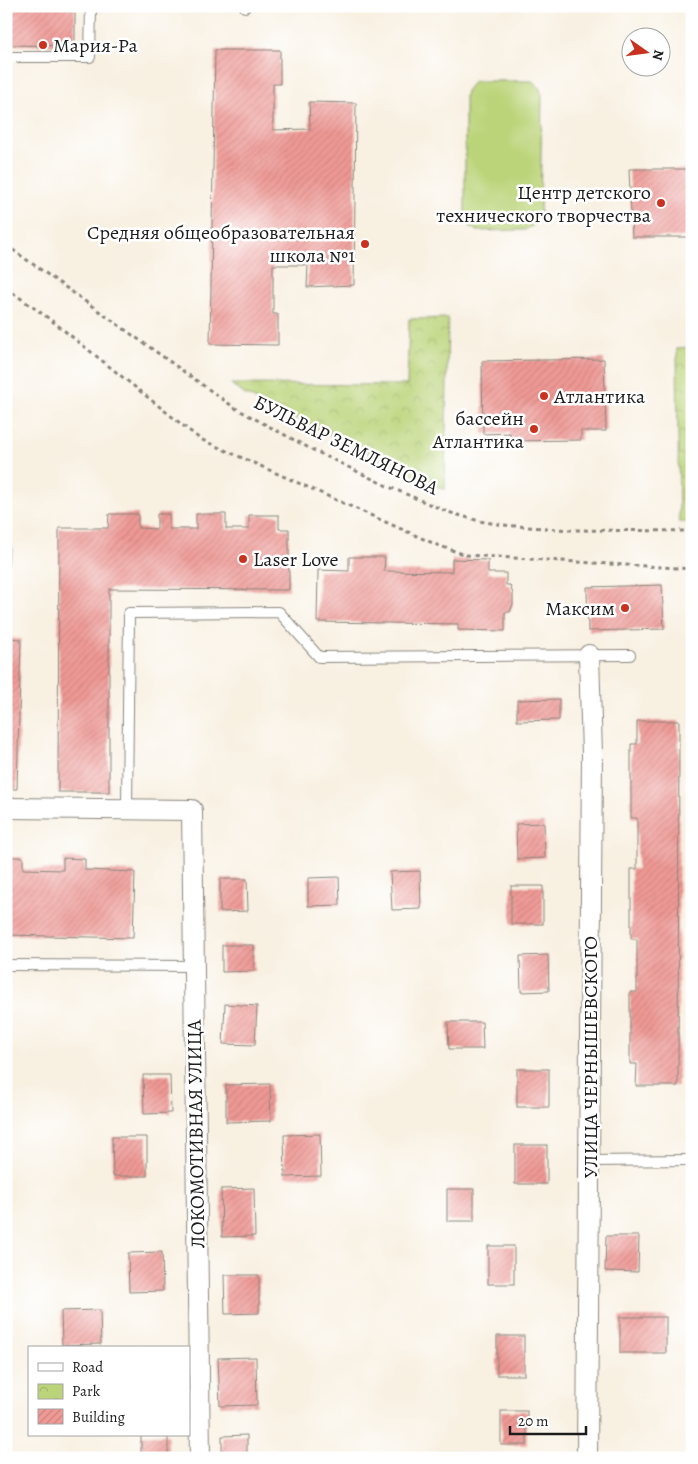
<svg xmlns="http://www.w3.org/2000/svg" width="698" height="1464" font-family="Alegreya,serif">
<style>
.green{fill:#bbd479;stroke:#6c784a}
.park{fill:url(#park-crowns);stroke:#6c784a}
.building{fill:url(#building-hatch)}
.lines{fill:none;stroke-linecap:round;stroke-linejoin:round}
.lane-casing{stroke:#8a867e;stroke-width:12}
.street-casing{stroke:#8a867e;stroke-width:22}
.path{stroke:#8a867e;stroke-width:3;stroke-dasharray:4 4;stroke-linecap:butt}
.lane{stroke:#fff;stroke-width:10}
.street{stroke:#fff;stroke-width:20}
.poi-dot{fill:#c8321e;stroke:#fff;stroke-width:2}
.labels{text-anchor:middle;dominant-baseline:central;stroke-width:5;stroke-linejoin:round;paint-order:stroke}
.poi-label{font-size:20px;fill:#1c1c1c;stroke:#fff;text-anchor:end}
.street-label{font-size:20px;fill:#1c1c1c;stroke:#fff}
</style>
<defs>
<pattern id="park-crowns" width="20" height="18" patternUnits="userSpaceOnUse" patternTransform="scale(1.25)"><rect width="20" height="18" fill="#bbd479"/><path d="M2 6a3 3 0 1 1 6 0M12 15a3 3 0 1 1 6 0" fill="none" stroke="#a0b568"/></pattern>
<pattern id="building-hatch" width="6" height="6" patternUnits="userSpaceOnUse" patternTransform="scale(1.25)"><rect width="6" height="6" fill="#ef9995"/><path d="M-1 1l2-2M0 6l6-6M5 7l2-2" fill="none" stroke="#cc8380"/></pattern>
</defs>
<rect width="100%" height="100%" fill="#fff"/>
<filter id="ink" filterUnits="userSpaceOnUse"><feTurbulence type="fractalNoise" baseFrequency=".02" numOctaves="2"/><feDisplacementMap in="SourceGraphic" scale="10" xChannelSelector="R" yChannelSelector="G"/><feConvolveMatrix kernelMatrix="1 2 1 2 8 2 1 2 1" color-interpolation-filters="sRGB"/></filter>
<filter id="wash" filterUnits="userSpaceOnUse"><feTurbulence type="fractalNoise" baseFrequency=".0096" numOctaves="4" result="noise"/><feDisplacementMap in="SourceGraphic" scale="20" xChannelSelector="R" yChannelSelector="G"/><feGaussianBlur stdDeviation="1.12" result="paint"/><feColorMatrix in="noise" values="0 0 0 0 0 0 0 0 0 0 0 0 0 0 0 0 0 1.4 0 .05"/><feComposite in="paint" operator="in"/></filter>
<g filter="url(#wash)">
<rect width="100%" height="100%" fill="#f8f0e1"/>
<!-- green -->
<path class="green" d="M474,81h58l7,6 3,8 -2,121 -5,8 -10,6 -48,1 -9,-6 -3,-6v-122l1,-6z"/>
<!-- park -->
<g class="park">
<path d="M448,318l-3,172 -201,-96 -13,-10 176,1 2,-66z"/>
<path d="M692,347v175h-13l-2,-174z"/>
</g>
<g id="blocks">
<!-- building -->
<g class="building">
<path d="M6,6h69v40l-69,-1z"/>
<path d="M215,50h65v34h-7v46l37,-1 -1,-27 47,1 -2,182 -47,2 1,-22h-35v49h5v31l-68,-1z"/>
<path d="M629,169h63v68h-60z"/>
<path d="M604,359l2,72h-25v9l-71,1v-8l-27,1 -1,-73z"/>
<path d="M109,514h29v14l19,1v-15h12v15h27v-15h30v15h23v-14h30v14h10v61l-180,-1v203h-51l1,-264h49z"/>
<path d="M6,543h3l-1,44h-2z"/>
<path d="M349,557h36l-1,14 68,1v-13l36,1v13h18v12h4l3,9v10l-3,8h-5v19l-47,-1v-6l-141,-2 1,-52 31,1z"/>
<path d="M662,585l2,44 -76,2 -1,-44z"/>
<path d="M6,638l15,1 -4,150h-11z"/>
<path d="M559,699v21l-42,1v-21z"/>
<path d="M637,721h42l-1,365h-42l1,-22h-7v-72h7v-53h-6v-70h6v-51h-6v-74h6z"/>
<path d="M544,823l1,35 -28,1 -1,-35z"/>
<path d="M6,857h17v12l40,1v-12l22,1v11l50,2 -2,66 -127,-3z"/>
<path d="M420,871l1,38 -29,1 -2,-38z"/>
<path d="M339,877l1,28 -32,1v-28z"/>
<path d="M220,879h27l1,32 -28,1z"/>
<rect x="511" y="886" width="32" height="38"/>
<path d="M222,945h32v26l-32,1z"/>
<path d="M548,955l1,36 -28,1 -1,-36z"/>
<path d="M225,1004l32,2 -2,39 -32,-1z"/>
<path d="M448,1022h34l1,27h-34z"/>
<rect x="517" y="1069" width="32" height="38"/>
<path d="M143,1075h27l1,38 -27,1z"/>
<path d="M270,1084l1,37 -45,1v-37z"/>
<path d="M320,1134l1,42 -36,1 -1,-42z"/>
<path d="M112,1137h35v39h-34z"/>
<rect x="515" y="1145" width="32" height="39"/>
<path d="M254,1188l1,48 -33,1 -1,-48z"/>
<rect x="447" y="1189" width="27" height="32"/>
<path d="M606,1236h33l-1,36 -33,-1z"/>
<rect x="488" y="1246" width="26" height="38"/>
<path d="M162,1252l1,39 -34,1 -1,-39z"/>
<path d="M224,1275h35v38l-34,1z"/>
<path d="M100,1310l1,34 -39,1 -1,-34z"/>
<rect x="620" y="1317" width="46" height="36"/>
<rect x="497" y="1336" width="27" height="39"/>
<path d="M256,1357l1,48 -37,1 -2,-48z"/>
<rect x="501" y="1411" width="26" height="34"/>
<rect x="141" y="1435" width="27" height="23"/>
<path d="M247,1435v23h-25v-22z"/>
</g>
</g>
</g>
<g filter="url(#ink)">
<use href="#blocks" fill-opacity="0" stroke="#8a867e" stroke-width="1"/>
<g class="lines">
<defs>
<g id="lane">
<path d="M245,6v1"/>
<path d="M6,57h84l1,-51"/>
<path d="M127,809l2,-196 150,-1 40,45 311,-2"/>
<path d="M6,965l188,1"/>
<path d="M589,1161l103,-1"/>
</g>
<g id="street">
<path d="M6,808l186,2 8,648"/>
<path d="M587,1458l5,-704 -3,-99"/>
</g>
</defs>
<!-- lane casing -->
<use href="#lane" class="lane-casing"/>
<!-- street casing -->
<use href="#street" class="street-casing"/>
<!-- path -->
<g class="path">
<path d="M6,245l229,163 74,40 78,38 61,26 31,9 24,4 66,5 123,1"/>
<path d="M6,288l45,32 149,119 237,106 29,10 226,14"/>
</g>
<!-- lane -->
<use href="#lane" class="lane"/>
<!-- street -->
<use href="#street" class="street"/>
</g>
</g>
<!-- markers -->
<g class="poi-dot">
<circle cx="43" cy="45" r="5"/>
<circle cx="661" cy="203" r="5"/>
<circle cx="365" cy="244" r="5"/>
<circle cx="544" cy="396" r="5"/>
<circle cx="534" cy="429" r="5"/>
<circle cx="243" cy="559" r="5"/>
<circle cx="625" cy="608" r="5"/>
</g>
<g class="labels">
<!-- poi labels -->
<g class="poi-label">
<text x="53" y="45" text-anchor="start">Мария-Ра</text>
<text x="651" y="192">Центр детского<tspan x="651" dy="23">технического творчества</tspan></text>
<text x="355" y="232">Средняя общеобразовательная<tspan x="355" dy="23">школа №1</tspan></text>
<text x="554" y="396" text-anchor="start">Атлантика</text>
<text x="524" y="418">бассейн<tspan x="524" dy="23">Атлантика</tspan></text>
<text x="253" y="559" text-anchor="start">Laser Love</text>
<text x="615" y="608">Максим</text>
</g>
<!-- street labels -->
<g class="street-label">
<text transform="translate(346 445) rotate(26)">БУЛЬВАР ЗЕМЛЯНОВА</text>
<text transform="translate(590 1057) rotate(-90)">УЛИЦА ЧЕРНЫШЕВСКОГО</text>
<text transform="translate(196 1134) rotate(-91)">ЛОКОМОТИВНАЯ УЛИЦА</text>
</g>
</g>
<!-- margin -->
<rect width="698" height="1464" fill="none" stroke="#fff" stroke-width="25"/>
<!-- legend -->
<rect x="28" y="1346" width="162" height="90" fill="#ffffff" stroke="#a4a4a4"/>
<rect x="38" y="1363" width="25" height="8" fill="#ffffff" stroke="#a4a4a4"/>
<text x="72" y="1372" font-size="15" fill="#1c1c1c">Road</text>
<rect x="38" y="1384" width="25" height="15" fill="url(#park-crowns)" stroke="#a4a4a4"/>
<text x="72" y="1396" font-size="15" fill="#1c1c1c">Park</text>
<rect x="38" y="1409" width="25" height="15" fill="url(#building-hatch)" stroke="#a4a4a4"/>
<text x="72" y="1422" font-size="15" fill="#1c1c1c">Building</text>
<!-- north arrow -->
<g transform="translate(646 52) rotate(104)"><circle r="24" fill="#ffffff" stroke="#a4a4a4"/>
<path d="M0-4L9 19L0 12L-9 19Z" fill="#c8321e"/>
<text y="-8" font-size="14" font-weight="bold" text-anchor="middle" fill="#1c1c1c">N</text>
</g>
<!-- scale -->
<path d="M510 1426v8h76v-8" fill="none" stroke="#1c1c1c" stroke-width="2.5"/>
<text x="518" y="1426" font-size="15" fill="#1c1c1c" stroke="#ffffff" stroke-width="4" paint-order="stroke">20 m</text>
</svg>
